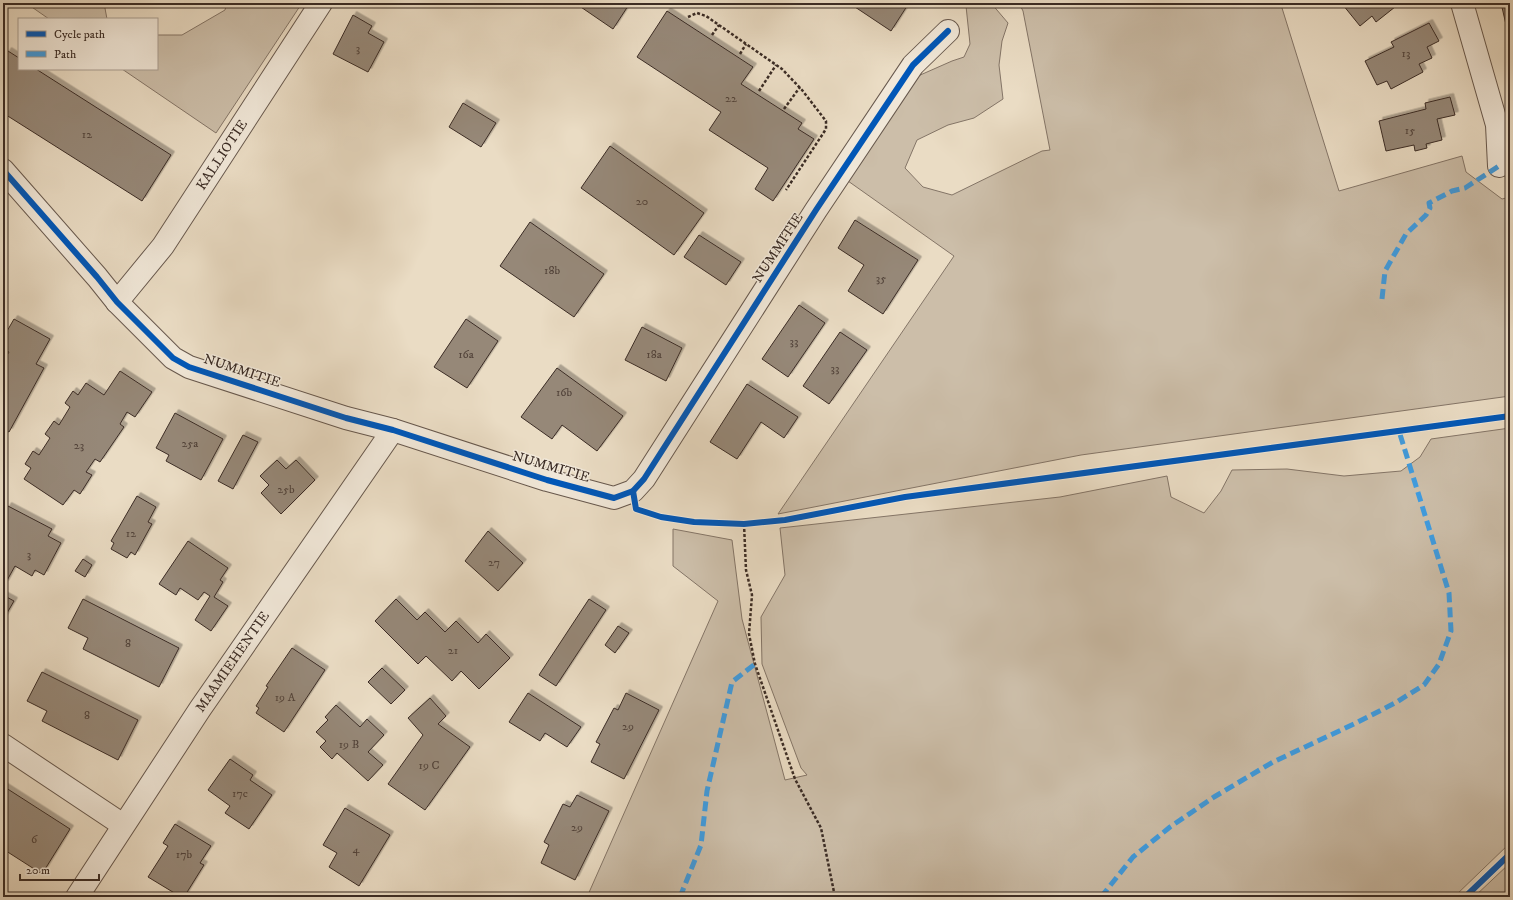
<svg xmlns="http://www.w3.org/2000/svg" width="1513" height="900" font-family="'IM FELL DW Pica',serif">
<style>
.green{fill:#ccbea9;stroke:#847567}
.building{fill:#968878;stroke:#3b2c25;filter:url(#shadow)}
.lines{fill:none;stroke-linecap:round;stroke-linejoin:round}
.street-casing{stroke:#67584d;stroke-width:24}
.path{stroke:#3b2c25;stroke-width:2.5;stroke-dasharray:3 2;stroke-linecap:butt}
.street{stroke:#f1e8d9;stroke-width:22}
.quiet{stroke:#3f9ce0;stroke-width:5;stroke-dasharray:10 5;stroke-linecap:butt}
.cycleway-casing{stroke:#f1e8d9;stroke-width:8}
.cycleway{stroke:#0057b8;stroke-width:6}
.labels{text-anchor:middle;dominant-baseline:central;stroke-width:3;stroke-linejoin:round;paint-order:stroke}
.number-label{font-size:12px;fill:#52433a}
.street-label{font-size:14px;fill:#3b2c25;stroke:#f1e8d9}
</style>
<defs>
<filter id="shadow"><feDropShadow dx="3.5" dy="-3.5" stdDeviation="0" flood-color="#0004"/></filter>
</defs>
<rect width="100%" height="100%" fill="#eadcc4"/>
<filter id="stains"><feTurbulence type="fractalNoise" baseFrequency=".005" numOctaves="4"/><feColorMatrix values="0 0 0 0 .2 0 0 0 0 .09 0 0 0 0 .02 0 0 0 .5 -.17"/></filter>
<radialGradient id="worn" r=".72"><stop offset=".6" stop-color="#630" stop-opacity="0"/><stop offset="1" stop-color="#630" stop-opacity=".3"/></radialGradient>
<!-- green -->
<g class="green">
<path d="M26,3h78l3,16h-58z"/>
<path d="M227,3h75l-86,130 -94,-64h35v-34h25l43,-25z"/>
<path d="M964,3h27l17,20 -6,18 -3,24 4,34 -29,19 -26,7 -31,15 -12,28 18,19 29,8 90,-44 8,-1 -27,-139 -4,-8h257l6,5 57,183 123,-35 4,16 36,27 8,-2v199l-429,59 -303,59 176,-258 -106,-75 70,-105 34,-15 12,-4 6,-13 -4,-38z"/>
<path d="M1510,428v415l-56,54h-867l131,-296 -45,-35v-37l59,11 10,79 43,161 22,-5 -6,-7 -39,-104 -1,-47 24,-42 -5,-47 280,-31 107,-21 4,21 33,16 17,-22 11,-21 55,-1 57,7 57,-5 19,-14 11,-18z"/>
<path d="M1510,863v26l-8,8h-28z"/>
</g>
<!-- building -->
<g class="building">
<path d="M575,3h55l-17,26z"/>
<path d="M849,3h60l-18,28z"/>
<path d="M1346,3h54l-24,19 -4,-6 -12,10 -17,-21z"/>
<path d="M1501,3h9v39z"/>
<path d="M667,11l86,56 -12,17 61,39 -4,6 16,10 -41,62 -18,-12 13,-21 -59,-38 12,-18 -84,-55z"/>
<path d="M353,15l19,11 -4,7 16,9 -16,30 -35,-18z"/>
<path d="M1429,23l10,18 -12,6 5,11 -13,6 4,8 -32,17 -4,-8 -10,4 -12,-24 29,-14 -3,-5z"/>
<path d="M8,51l11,7v11h17l135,86 -29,46 -139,-88v-54z"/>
<path d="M1450,97l5,18 -18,4 5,21 -16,4 1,4 -12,3 -1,-6 -28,6 -7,-30 47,-12 -1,-6z"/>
<path d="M463,103l33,20 -15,24 -32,-20z"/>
<path d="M610,146l94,67 -30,42 -93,-67z"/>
<path d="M855,220l63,40 -35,54 -35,-23 16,-26 -26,-17z"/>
<path d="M530,222l74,52 -30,43 -74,-51z"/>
<path d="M699,235l42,27 -15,23 -42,-28z"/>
<path d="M799,305l26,18 -37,54 -26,-18z"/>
<path d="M14,319l36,20 -14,25 8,4 -35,64 -6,-3v-67l6,-10 -6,-3v-11z"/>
<path d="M466,319l32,22 -31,47 -33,-21z"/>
<path d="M642,327l40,21 -16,33 -41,-21z"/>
<path d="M840,332l27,18 -38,54 -26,-18z"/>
<path d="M557,368l66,48 -26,35 -35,-26 -10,14 -31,-22z"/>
<path d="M120,371l32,21 -17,25 -8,-5 -7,12 4,3 -24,35 -5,-3 -9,13 6,3 -12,19 -6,-4 -11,15 -39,-26 7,-11 -6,-4 8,-13 6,4 11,-17 -5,-4 9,-13 5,4 11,-18 -5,-4 8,-12 5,4 8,-12 18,12z"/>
<path d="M747,384l51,33 -14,21 -23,-16 -24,37 -27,-17z"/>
<path d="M175,413l48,26 -22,41 -35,-19 3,-6 -13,-7z"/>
<path d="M243,435l15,7 -25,47 -15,-8z"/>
<path d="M277,460l9,9 10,-9 19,20 -34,34 -20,-21 8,-8 -9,-9z"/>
<path d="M137,496l19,11 -8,15 4,2 -17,31 -4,-3 -4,6 -16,-9 3,-6 -3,-2z"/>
<path d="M8,506l44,23 -4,7 13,7 -17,32 -9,-5 -3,6 -17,-10 -10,18 -2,-1v-68z"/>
<path d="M488,531l35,32 -25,28 -33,-30z"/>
<path d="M188,541l40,27 -8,12 3,2 -9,15 14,9 -17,25 -16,-11 15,-24 -6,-4 -6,8 -18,-12 -4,7 -17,-11z"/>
<path d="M83,559l9,6 -7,12 -10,-6z"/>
<path d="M3,595l11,6 -11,19z"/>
<path d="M83,599l96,49 -20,39 -76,-38 5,-11 -20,-10z"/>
<path d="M396,599l21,21 8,-8 20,20 11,-11 22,22 8,-9 24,24 -31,31 -18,-18 -9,10 -26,-25 -8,8 -43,-43z"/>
<path d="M589,599l17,11 -50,76 -17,-11z"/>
<path d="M618,626l11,7 -14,20 -10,-8z"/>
<path d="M292,648l33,22 -41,62 -28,-19 3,-5 -3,-2 12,-19 -2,-1z"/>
<path d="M382,668l23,22 -14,14 -23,-22z"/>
<path d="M42,672l96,48 -20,40 -76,-39 5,-10 -20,-10z"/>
<path d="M528,693l53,34 -14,20 -22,-14 -5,8 -31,-19z"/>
<path d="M626,693l33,17 -35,69 -33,-17 9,-18 -4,-2 18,-34 4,2z"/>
<path d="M430,698l16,18 -8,8 32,23 -45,63 -37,-26 35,-49 -15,-17z"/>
<path d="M336,705l24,22 7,-8 17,16 -16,17 15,13 -15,16 -31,-28 -5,6 -12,-12 6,-6 -10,-9 12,-12 -3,-3z"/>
<path d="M230,759l23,16 -3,5 22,15 -23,34 -24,-16 5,-7 -22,-16z"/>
<path d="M3,786l67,43 -28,45 -39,-25z"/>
<path d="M577,795l32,16 -34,69 -34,-17 8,-18 -5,-3 19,-38 7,3z"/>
<path d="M345,808l45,27 -31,51 -30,-19 8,-14 -14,-8z"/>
<path d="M175,824l36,22 -11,17 4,2 -20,32h-3l-33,-20 20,-31 -5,-3z"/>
</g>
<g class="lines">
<defs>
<g id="street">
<path d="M1462,3l35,122 2,41"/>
<path d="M3,170l94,107 20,25 56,56 16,9 157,51 47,12 154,50 67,18 19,-7 11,-12 172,-269 97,-145 35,-34"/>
<path id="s1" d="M117,302l46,-56 158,-243"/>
<path d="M3,745l120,80"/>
<path id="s2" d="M77,897l123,-188 193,-279"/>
</g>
</defs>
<!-- street casing -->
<use href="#street" class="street-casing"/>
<!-- path -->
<g class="path">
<path d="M688,17l9,-4 9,3 76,53 20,21 24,31v8l-40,61"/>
<path d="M712,35l7,-10"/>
<path d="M740,54l6,-10"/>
<path d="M759,91l17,-26"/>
<path d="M784,109l16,-22"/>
<path d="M744,524l2,46 6,25 -3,39 6,30 40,115 26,49 14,69"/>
</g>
<!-- street -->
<use href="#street" class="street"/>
<!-- quiet -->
<g class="quiet">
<path d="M1382,299l3,-28 21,-37 20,-19 4,-7 -1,-5 23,-12 13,-3 34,-22"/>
<path d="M680,897l21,-52 6,-54 25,-109 23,-18"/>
<path d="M1101,897l32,-40 37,-30 44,-30 59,-35 81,-38 41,-21 29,-18 15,-21 12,-33 -2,-38 -50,-162"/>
</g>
<defs>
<g id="cycleway">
<path d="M3,170l94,107 20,25 56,56 16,9 157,51 47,12 154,50 67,18 19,-7 11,-12 172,-269 97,-145 35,-34"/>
<path d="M633,491l3,18 25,8 33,5 50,2 41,-4 120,-23 605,-81"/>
<path d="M1465,897l45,-43"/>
</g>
</defs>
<!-- cycleway casing -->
<use href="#cycleway" class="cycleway-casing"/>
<!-- cycleway -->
<use href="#cycleway" class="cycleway"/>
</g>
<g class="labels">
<!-- number labels -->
<g class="number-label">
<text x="358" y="48">3</text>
<text x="1406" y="53">13</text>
<text x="731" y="98">22</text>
<text x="1410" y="130">15</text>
<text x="87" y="134">12</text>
<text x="642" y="201">20</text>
<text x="552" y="270">18b</text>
<text x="881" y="278">35</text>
<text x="794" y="341">33</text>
<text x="466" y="354">16a</text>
<text x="654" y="354">18a</text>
<text x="835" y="368">33</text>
<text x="564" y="392">16b</text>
<text x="190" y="443">25a</text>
<text x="79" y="445">23</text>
<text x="286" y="489">25b</text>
<text x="131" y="533">12</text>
<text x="29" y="554">3</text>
<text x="494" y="562">27</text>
<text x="128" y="643">8</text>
<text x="453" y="650">21</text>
<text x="285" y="697">19 A</text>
<text x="87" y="715">8</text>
<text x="628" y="726">29</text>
<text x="349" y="744">19 B</text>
<text x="429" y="765">19 C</text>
<text x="240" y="793">17c</text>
<text x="577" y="827">29</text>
<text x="34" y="839">6</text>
<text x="356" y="849">4</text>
<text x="184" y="854">17b</text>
</g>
<!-- street labels -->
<g class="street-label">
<text stroke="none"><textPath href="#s1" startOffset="181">KALLIOTIE</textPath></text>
<text transform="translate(778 248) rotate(-57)">NUMMITIE</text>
<text transform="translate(242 371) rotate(18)">NUMMITIE</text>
<text transform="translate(551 467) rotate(16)">NUMMITIE</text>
<text stroke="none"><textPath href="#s2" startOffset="282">MAAMIEHENTIE</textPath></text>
</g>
</g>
<!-- margin -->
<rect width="1513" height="900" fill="none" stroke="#eadcc4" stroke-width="16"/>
<rect x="4" y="4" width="1505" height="892" fill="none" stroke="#3b2c25" stroke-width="2"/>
<rect x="8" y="8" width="1497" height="884" fill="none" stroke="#3b2c25"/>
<!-- legend -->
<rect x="18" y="18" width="140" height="52" fill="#f1e8d9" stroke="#a89d91"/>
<rect x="26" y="31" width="20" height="6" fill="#0057b8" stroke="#a89d91"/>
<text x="54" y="38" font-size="12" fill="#3b2c25">Cycle path</text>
<rect x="26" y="51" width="20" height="6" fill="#3f9ce0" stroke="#a89d91"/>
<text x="54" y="58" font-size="12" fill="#3b2c25">Path</text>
<!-- scale -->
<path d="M20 874v6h79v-6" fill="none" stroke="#3b2c25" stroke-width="2"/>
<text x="26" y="874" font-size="12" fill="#3b2c25" stroke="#f1e8d9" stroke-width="3" paint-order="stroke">20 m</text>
<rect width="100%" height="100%" filter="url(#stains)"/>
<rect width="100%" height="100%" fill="url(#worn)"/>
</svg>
